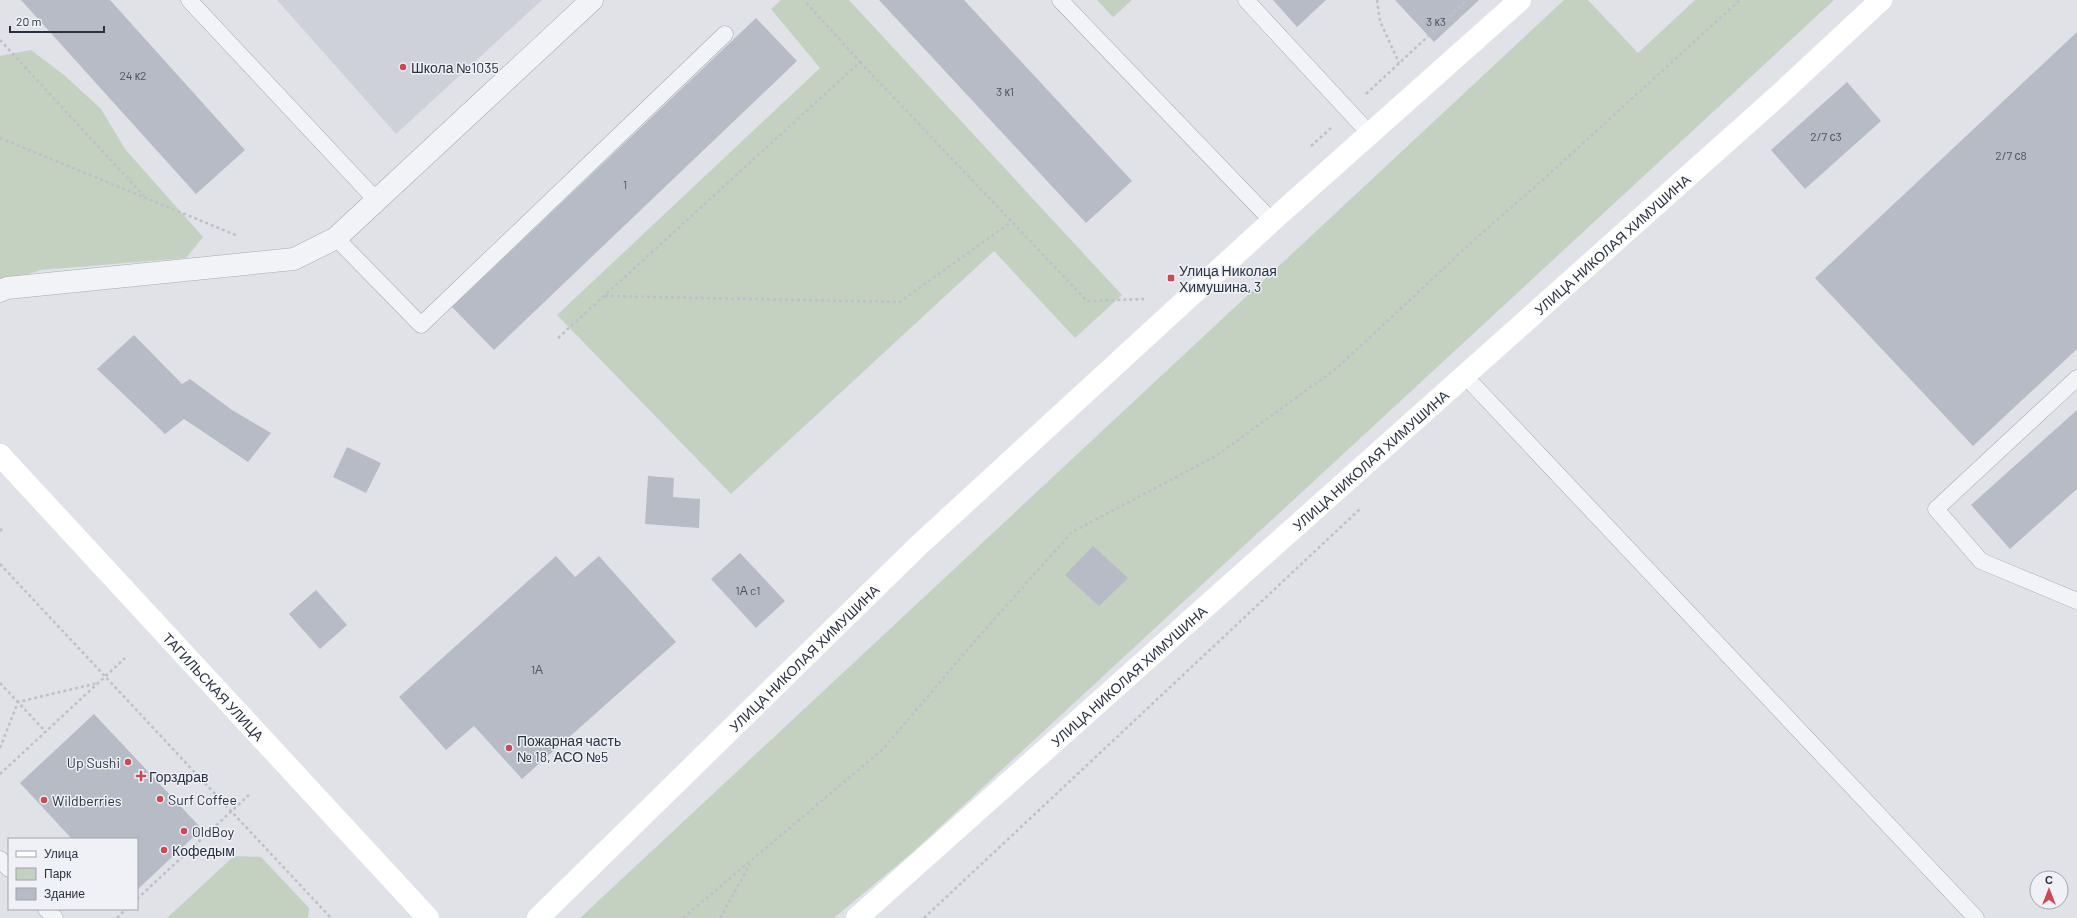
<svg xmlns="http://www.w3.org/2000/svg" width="2077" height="918" font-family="Barlow,sans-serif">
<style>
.built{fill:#ced1da}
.green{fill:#c4d1c1}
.building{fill:#b7bbc5}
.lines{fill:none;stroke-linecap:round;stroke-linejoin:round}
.lane-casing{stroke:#a5a9b2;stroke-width:17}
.street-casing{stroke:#a5a9b2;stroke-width:23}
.path{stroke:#bec0c7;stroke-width:2.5;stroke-dasharray:3 3;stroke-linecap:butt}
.lane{stroke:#f2f3f7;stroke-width:16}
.street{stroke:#f2f3f7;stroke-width:22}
.secondary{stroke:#fff;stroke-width:22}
.poi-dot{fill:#c74a56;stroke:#eff1f6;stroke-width:1.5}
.labels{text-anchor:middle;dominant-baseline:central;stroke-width:3;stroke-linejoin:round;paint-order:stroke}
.number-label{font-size:12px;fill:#4c5360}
.poi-label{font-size:14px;fill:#29303e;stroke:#eff1f6;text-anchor:start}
.street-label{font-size:14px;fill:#29303e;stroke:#eff1f6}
</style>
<rect width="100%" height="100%" fill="#e0e2e8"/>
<!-- built -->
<path class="built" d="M277,0h265l-146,134z"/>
<!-- green -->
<g class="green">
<path d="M781,0h68l273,295 -47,43 -81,-87 -263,243 -174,-179 263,-247 -49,-59z"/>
<path d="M1097,0h35l-19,17z"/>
<path d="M1564,0h24l50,53 57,-53h139l-920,851 -80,67h-254z"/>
<path d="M31,50l33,25 37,34 24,40 78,88 -17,21 -145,12 -41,13v-227z"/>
<path d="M234,856l27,1 48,51 -1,10h-141z"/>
</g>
<!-- building -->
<g class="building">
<path d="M21,0h89l135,150 -49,44z"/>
<path d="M879,0h85l168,181 -46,42z"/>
<path d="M1273,0h53l-29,27z"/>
<path d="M1395,0h84l-45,42z"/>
<path d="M756,18l41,43 -303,289 -42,-43z"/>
<path d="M2077,32v317l-104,97 -158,-168z"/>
<path d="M1847,82l34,39 -76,68 -34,-39z"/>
<path d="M134,335l48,49 8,-5 42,31 39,23 -23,29 -64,-43 -19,15 -68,-65z"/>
<path d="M2077,410v79l-67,60 -39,-44z"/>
<path d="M347,447l34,16 -15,30 -33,-16z"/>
<path d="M648,476l26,2 -1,19 27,2 -1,29 -54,-4z"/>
<path d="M1093,546l35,32 -29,28 -34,-31z"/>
<path d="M740,553l45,48 -29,27 -45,-49z"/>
<path d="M556,556l19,21 24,-21 77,86 -154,137 -48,-53 -28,24 -47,-53z"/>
<path d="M316,590l31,35 -27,24 -31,-35z"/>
<path d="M94,714l108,115 -65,61v-51h-65l-52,-56z"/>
</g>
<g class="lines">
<defs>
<g id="lane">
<path d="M189,0l188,201"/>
<path d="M1060,0l212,221"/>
<path d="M1246,0l124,134"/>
<path d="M336,238l85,87 304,-291"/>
<path d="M1465,376l511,542"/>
<path d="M2077,378l-141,131 45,52 96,40"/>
<path d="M0,859l9,10"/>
<path d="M46,909l9,9"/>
</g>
<path id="street" d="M0,291l7,-3 287,-29 42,-21 256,-238"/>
</defs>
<!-- lane casing -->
<use href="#lane" class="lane-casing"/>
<!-- street casing -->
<use href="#street" class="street-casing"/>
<!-- path -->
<g class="path">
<path d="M1377,0l3,21 19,42"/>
<path d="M0,40l144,156"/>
<path d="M860,62l227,239 57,-2"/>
<path d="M1366,94l101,-94"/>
<path d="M0,138l238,98"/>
<path d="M1311,146l20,-18"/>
<path d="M605,296l295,6 111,-80"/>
<path d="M558,338l302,-276 -56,-62"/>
<path d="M0,531l3,-3"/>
<path d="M0,564l331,354"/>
<path d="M0,683l46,49"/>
<path d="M0,748l18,-46 80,-19"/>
<path d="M0,774l125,-116"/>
<path d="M137,899l114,-106"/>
<path d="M117,918l9,-9"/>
<path d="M683,918l200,-169 99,-116 90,-101 144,-76 121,-88 138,-129 71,-62 194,-177"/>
<path d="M720,918l30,-54"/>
<path d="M924,918l436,-409"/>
</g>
<!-- lane -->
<use href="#lane" class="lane"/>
<!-- street -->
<use href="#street" class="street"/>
<!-- secondary -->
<g class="secondary">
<path id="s1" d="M0,455l428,463"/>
<path id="s2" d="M538,918l380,-372 354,-325 248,-221"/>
<path id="s3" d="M857,918l923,-824 101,-94"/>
</g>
</g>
<!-- markers -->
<g class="poi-dot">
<circle cx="403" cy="67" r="4"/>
<rect x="1167" y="274" width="8" height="8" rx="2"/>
<circle cx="509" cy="748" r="4"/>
<circle cx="128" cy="762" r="4"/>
<path d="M139 770h4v4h4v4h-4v4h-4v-4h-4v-4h4z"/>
<circle cx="160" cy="799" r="4"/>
<circle cx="44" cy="800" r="4"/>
<circle cx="184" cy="831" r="4"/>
<circle cx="164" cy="850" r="4"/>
</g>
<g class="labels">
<!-- number labels -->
<g class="number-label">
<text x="1436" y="21">3 к3</text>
<text x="133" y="75">24 к2</text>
<text x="1005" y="91">3 к1</text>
<text x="1826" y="136">2/7 с3</text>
<text x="2011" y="155">2/7 с8</text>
<text x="625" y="184">1</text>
<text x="748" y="590">1А c1</text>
<text x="537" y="669">1А</text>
</g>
<!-- poi labels -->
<g class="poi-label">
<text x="411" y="67">Школа №1035</text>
<text x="1179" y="270">Улица Николая<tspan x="1179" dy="16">Химушина, 3</tspan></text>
<text x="517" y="740">Пожарная часть<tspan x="517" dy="16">№ 18, АСО №5</tspan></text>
<text x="120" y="762" text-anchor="end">Up Sushi</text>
<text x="149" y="776">Горздрав</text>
<text x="168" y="799">Surf Coffee</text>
<text x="52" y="800">Wildberries</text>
<text x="192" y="831">OldBoy</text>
<text x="172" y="850">Кофедым</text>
</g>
<!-- street labels -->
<g class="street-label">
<text stroke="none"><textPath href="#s3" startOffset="1012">УЛИЦА НИКОЛАЯ ХИМУШИНА</textPath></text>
<text stroke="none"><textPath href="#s3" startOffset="688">УЛИЦА НИКОЛАЯ ХИМУШИНА</textPath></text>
<text stroke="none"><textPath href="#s2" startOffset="372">УЛИЦА НИКОЛАЯ ХИМУШИНА</textPath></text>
<text stroke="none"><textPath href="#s3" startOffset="364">УЛИЦА НИКОЛАЯ ХИМУШИНА</textPath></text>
<text stroke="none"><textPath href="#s1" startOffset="315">ТАГИЛЬСКАЯ УЛИЦА</textPath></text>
</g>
</g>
<!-- legend -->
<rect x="8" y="838" width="130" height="72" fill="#eff1f6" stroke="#a0a4ac"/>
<rect x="16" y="851" width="20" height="6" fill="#ffffff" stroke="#a0a4ac"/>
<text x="44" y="858" font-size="12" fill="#29303e">Улица</text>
<rect x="16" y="868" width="20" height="12" fill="#c4d1c1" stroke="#a0a4ac"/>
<text x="44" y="878" font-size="12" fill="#29303e">Парк</text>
<rect x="16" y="888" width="20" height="12" fill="#b7bbc5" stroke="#a0a4ac"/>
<text x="44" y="898" font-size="12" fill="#29303e">Здание</text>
<!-- north arrow -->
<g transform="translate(2049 890)"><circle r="19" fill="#eff1f6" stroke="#a0a4ac"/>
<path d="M0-3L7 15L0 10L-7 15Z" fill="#c74a56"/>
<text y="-6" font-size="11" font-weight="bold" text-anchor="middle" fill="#29303e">С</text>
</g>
<!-- scale -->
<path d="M10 26v6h94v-6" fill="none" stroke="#29303e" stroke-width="2"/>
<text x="16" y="26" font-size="12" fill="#29303e" stroke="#eff1f6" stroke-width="3" paint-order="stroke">20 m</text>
</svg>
